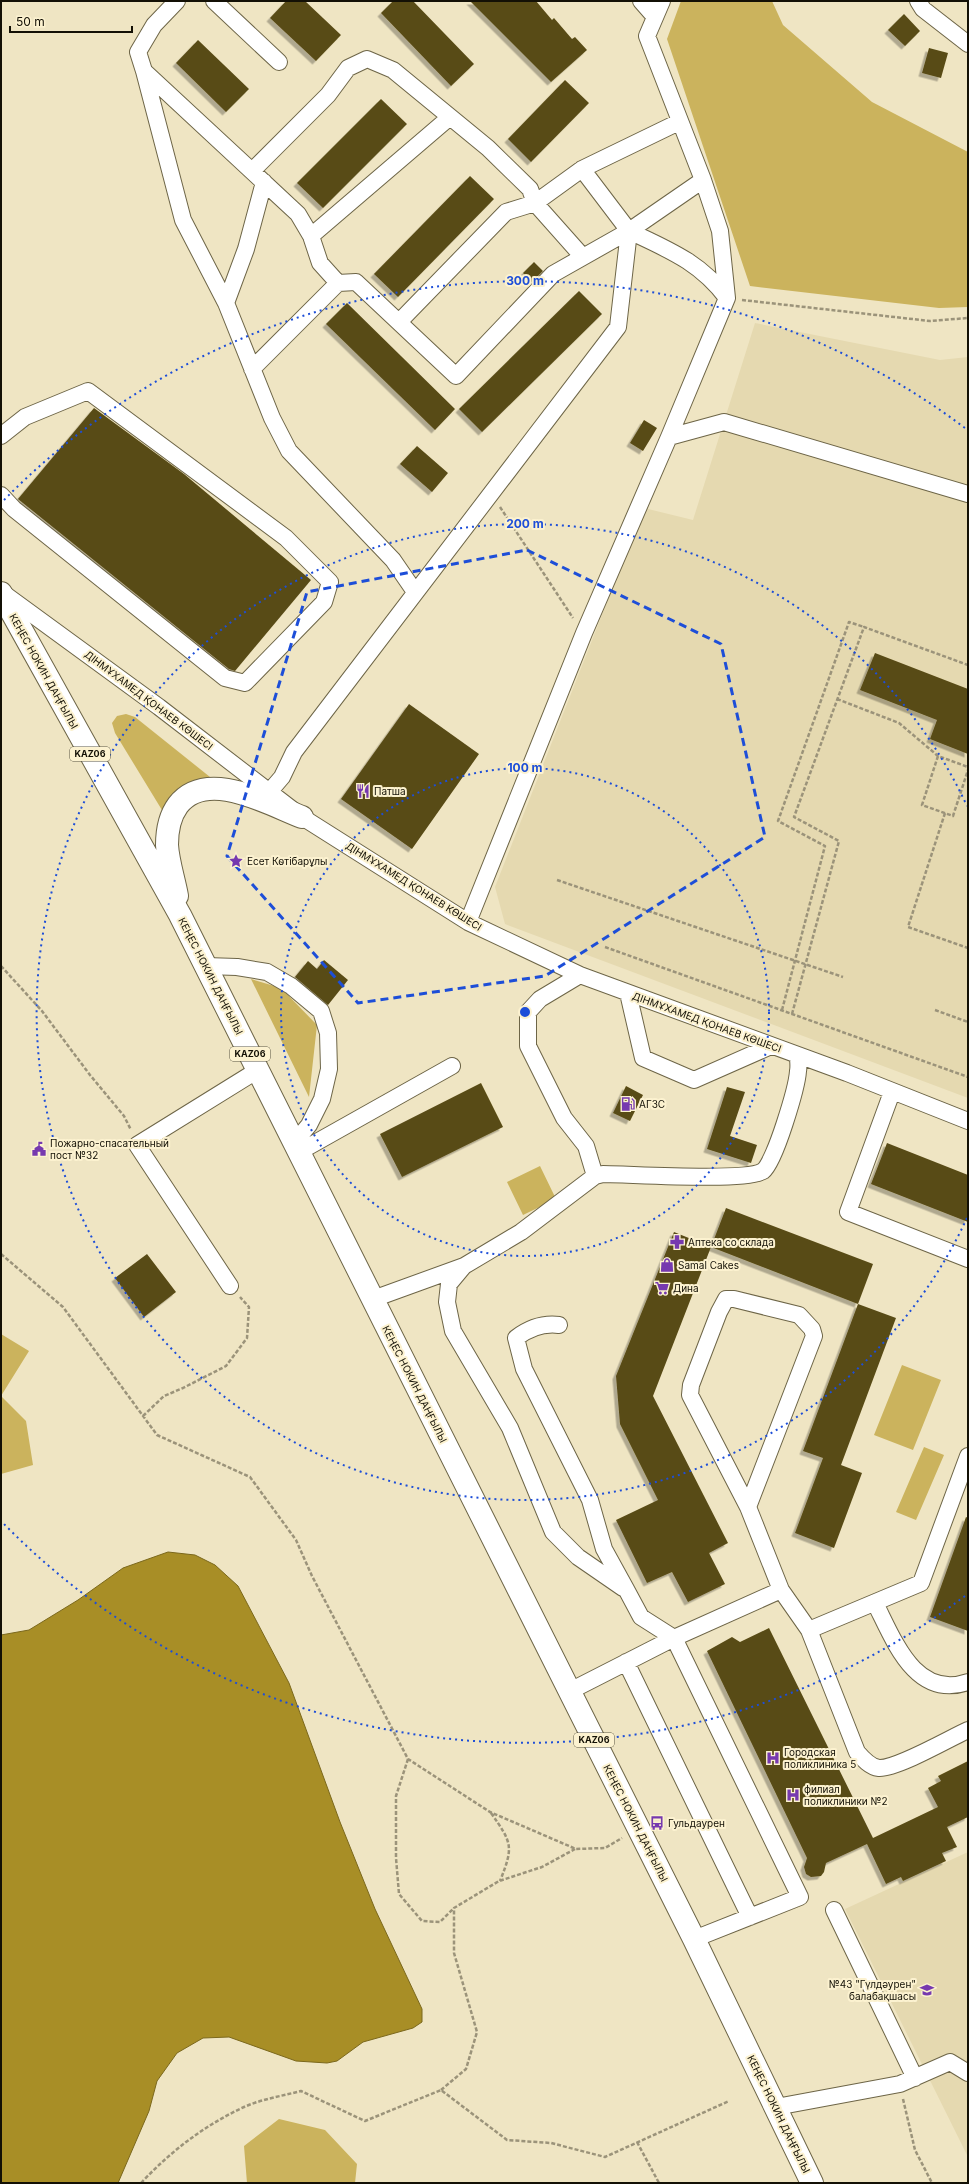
<svg xmlns="http://www.w3.org/2000/svg" width="969" height="2184" font-family="Inter,sans-serif">
	<style>
		.built { fill: #e5d9b0 }
		.green { fill: #cbb35d }
		.water { fill: #a88e26; stroke: #7b681c }
		.building { fill: #594b16; filter: url(#shadow) }
		.lines { fill: none; stroke-linecap: round; stroke-linejoin: round }
		.minor-casing { stroke: #6d6547; stroke-width: 18 }
		.highway-casing { stroke: #6d6547; stroke-width: 24 }
		.path { stroke: #9b937a; stroke-width: 2.5; stroke-dasharray: 4 2; stroke-linecap: butt }
		.minor { stroke: #fff; stroke-width: 16 }
		.highway { stroke: #fff; stroke-width: 22 }
		.marked { fill: none; stroke: #1d4ed8; stroke-width: 3; stroke-dasharray: 8 5; stroke-linejoin: round }
		.ring { fill: none; stroke: #1d4ed8; stroke-width: 2; stroke-dasharray: 2 4 }
		.labels { text-anchor: middle; stroke-width: 4; stroke-linejoin: round; paint-order: stroke }
		.shield { fill: #fcf2d0; stroke: #595442; stroke-width: 1 }
		.shield-label { font-size: 9px; font-weight: bold; fill: #131005 }
		.street-label { font-size: 10px; fill: #131005; stroke: #fcf2d0 }
		.poi-label { font-size: 10px; fill: #131005; stroke: #fcf2d0; text-anchor: start }
		.centre { fill: #1d4ed8; stroke: #fcf2d0; stroke-width: 2 }
		.ring-label { font-size: 12px; text-anchor: middle; font-weight: bold; fill: #1d4ed8; stroke: #fcf2d0; stroke-width: 4; stroke-linejoin: round; paint-order: stroke }
	</style>
	<defs>
		<filter id="shadow"><feDropShadow dx="-3.5" dy="3.5" stdDeviation="0" flood-color="#0004"/></filter>
	</defs>
	<rect width="100%" height="100%" fill="#efe5c3"/>
	<path class="built" d="M755,323L940,360L968,357V1098L505,924L495,887L644,508L693,520Z
		M968,1852V2157L845,1909Z"/>
	<path class="green" d="M681,1H772L783,25L872,102L968,152V307L939,308L750,286L667,39Z
		M126,714L135,717L215,781L165,815L115,733L112,723L117,716Z
		M251,979L281,988L317,1025L309,1097Z
		M540,1166L556,1199L523,1215L507,1182Z
		M1,1334L29,1351L1,1396Z
		M902,1365L941,1380L913,1450L874,1435Z
		M1,1396L26,1421L33,1465L1,1474Z
		M924,1447L944,1455L916,1520L896,1512Z
		M279,2119L325,2130L357,2164L355,2183H247L244,2146Z"/>
	<path class="water" d="M168,1552L195,1555L215,1565L238,1586L289,1683L340,1822L375,1909L422,2009V2022L413,2028L363,2042L337,2061L327,2063L296,2061L229,2037L203,2038L177,2053L157,2081L149,2111L118,2183H1V1635L29,1630L78,1600L123,1568Z"/>
	<path class="building" d="M286,1H305L341,35L316,61L270,18Z
		M393,1H413L474,64L451,86L381,13Z
		M470,1H536L552,20L554,18L572,39L575,37L587,50L551,82Z
		M904,14L920,31L905,46L888,30Z
		M198,40L249,89L226,112L176,63Z
		M929,48L948,53L941,78L922,73Z
		M565,80L589,103L531,162L508,139Z
		M381,99L407,124L323,208L297,183Z
		M470,176L494,199L398,297L374,274Z
		M534,262L543,271L532,282L523,273Z
		M579,291L602,314L482,432L459,409Z
		M347,303L455,409L435,430L326,324Z
		M94,408L184,474L311,580L235,671L229,669L18,499Z
		M644,420L657,428L643,451L630,443Z
		M417,446L448,473L432,492L400,464Z
		M875,653L968,689V754L930,739L937,720L860,690Z
		M409,704L479,754L412,849L341,799Z
		M324,960L348,980L328,1005L295,977L308,961L317,969Z
		M481,1083L503,1127L402,1177L380,1134Z
		M626,1086L643,1095L630,1121L613,1113Z
		M727,1087L745,1092L730,1136L757,1145L751,1163L707,1149Z
		M887,1143L968,1175V1222L871,1184Z
		M726,1208L873,1264L858,1304L711,1247Z
		M674,1232L711,1247L653,1396L728,1543L709,1553L725,1584L688,1602L672,1572L647,1583L616,1520L658,1500L620,1424L616,1376Z
		M147,1254L176,1292L144,1317L115,1278Z
		M858,1304L896,1318L841,1465L862,1473L834,1548L795,1533L823,1458L803,1451Z
		M966,1517L968,1518V1631L930,1617Z
		M769,1628L873,1838L938,1807L928,1788L941,1781L938,1776L968,1761V1817L947,1827L957,1847L942,1853L946,1861L903,1881L901,1877L886,1884L867,1844L826,1863L824,1872L821,1876L811,1877L806,1874L804,1867L807,1858L707,1651L732,1637L740,1642Z"/>
	<g class="lines">
		<defs>
			<path id="minor" d="M177,1L154,25L138,52L144,71L298,214L311,236L320,263L338,283
				M214,1L279,62
				M641,1L655,17
				M918,1L923,9L968,44
				M144,71L183,220L226,303L272,418L289,451L393,560L415,592
				M582,169L629,231
				M252,171L328,95L348,68L367,59L393,70L488,148L530,189L535,203L583,257
				M311,236L450,117
				M226,303L246,249L264,182
				M399,322L506,212L535,203L582,169L679,122
				M252,369L338,283L356,282L456,376L553,274L629,231C669,250 700,262 727,298
				M1,436L25,417L88,391L286,538L330,582L324,602L245,683L225,678L14,509L1,495
				M669,437L724,422L968,494
				M3,593L159,707L302,817L468,922L580,975L847,1073L968,1121
				M270,791L282,777L294,752L618,327L629,231L703,180
				M468,922L584,633L669,437L727,298L720,231L703,180L647,36L662,1
				M206,966L237,967L267,972L291,986L321,1011L328,1033L329,1069L322,1099L309,1125L294,1143
				M580,975L540,999L528,1012V1046L564,1118L586,1146L595,1176
				M628,993L643,1058L694,1080L771,1046
				M892,1092L848,1212L968,1259
				M299,1152L452,1066
				M464,1266L449,1284L447,1302L453,1331L510,1428L553,1532L578,1557L623,1588
				M230,1286L137,1145L258,1070
				M373,1299L464,1266L521,1232L595,1176L603,1174C630,1174 746,1182 763,1171C775,1162 797,1087 798,1071C799,1066 798,1061 798,1056
				M559,1325C543,1323 529,1328 516,1338L524,1369L590,1500L604,1549L626,1589L641,1617L674,1638L570,1691
				M748,1507L814,1336L812,1329L799,1315L734,1299H726L719,1312L691,1385L690,1395L748,1507L781,1590
				M875,1603C894,1640 915,1700 968,1682
				M809,1630L857,1752C863,1759 870,1767 879,1768C897,1769 950,1738 968,1730
				M626,1662L750,1917
				M834,1910L915,2078
				M694,1939L800,1897L674,1638L781,1590L809,1630L921,1583L968,1456
				M776,2107L900,2084L950,2062L968,2073"/>
			<path id="highway" d="M1,593L180,915L694,1939L812,2183
				M177,896C174,879 168,862 167,845C167,830 169,817 178,805C207,768 268,804 302,817"/>
		</defs>
		<use href="#minor" class="minor-casing"/>
		<use href="#highway" class="highway-casing"/>
		<path class="path" d="M742,300L930,321L968,318
			M500,507L573,618
			M837,699L899,723L938,756L968,767
			M938,756L922,805L953,816L968,770
			M945,813L908,927L968,948
			M557,880L843,977
			M605,947L968,1077
			M1,966L42,1011L90,1075L124,1116L131,1130
			M782,1010L825,846L778,821L849,622L864,627
			M935,1010L968,1022
			M792,1014L839,841L794,817L864,627L968,665
			M1,1254L63,1307L157,1435L250,1477L296,1540L312,1576L408,1759L490,1812L576,1849L605,1848L622,1838
			M143,1416L164,1396L183,1388L226,1366L247,1338L249,1307L240,1297
			M408,1759L396,1796V1858L399,1894L422,1921L440,1922L454,1908
			M491,1813C512,1843 514,1846 500,1881
			M441,2090L466,2069L477,2032L454,1953V1908L499,1881L542,1867L575,1849
			M903,2099L915,2150L932,2183
			M637,2142L659,2183
			M141,2183C171,2151 205,2125 244,2107C262,2099 282,2096 301,2091L365,2121L441,2090L507,2140L551,2143L605,2157L729,2101"/>
		<use href="#minor" class="minor"/>
		<use href="#highway" class="highway"/>
	</g>
	<path class="marked" d="M527,550L721,644L765,837L545,976L358,1003L227,856L307,592Z"/>
	<g class="ring">
		<circle cx="525" cy="1012" r="244"/>
		<path d="M967 1218A488 488 0 1 1 967 806"/>
		<path d="M965 1596A731 731 0 0 1 4 1524M4 500A731 731 0 0 1 965 428"/>
	</g>
	<defs>
		<symbol id="restaurant-bare" viewBox="-9 -9 18 18"><path d="M-5-6h1v4h1v-4h1v4h1v-4h1v5L-1.5 .5V6h-2V.5L-5-1ZM5-6V6H3V1.5H1.5Q1.5-4 5-6Z" fill="#7639af" stroke="#fcf2d0" stroke-width="2.5" paint-order="stroke"/></symbol>
		<symbol id="sight-bare" viewBox="-9 -9 18 18"><path d="M0-6L1.8-2.2L6-1.7L2.9 1.2L3.7 5.4L0 3.3L-3.7 5.4L-2.9 1.2L-6-1.7L-1.8-2.2Z" fill="#7639af" stroke="#fcf2d0" stroke-width="2.5" paint-order="stroke"/></symbol>
		<symbol id="fuel-bare" viewBox="-9 -9 18 18"><path d="M-5.5-6h7V0h2V4h1.3V-2.5L3-4.5l.8-.8L6-3V5H2.5V1h-1V6h-7ZM-4.2-4.7v3.2H.2V-4.7Z" fill="#7639af" stroke="#fcf2d0" stroke-width="2.5" paint-order="stroke"/></symbol>
		<symbol id="civic-bare" viewBox="-9 -9 18 18"><path d="M-.6-6.5H3V-4.5H.6V-3L4-1V1h2V6H-6V1h2V-1L-.6-3ZM-1.2 2.5V6h2.4V2.5Z" fill="#7639af" stroke="#fcf2d0" stroke-width="2.5" paint-order="stroke"/></symbol>
		<symbol id="pharmacy-bare" viewBox="-9 -9 18 18"><path d="M-2-6h4v4h4v4h-4v4h-4v-4h-4v-4h4Z" fill="#7639af" stroke="#fcf2d0" stroke-width="2.5" paint-order="stroke"/></symbol>
		<symbol id="shop-bare" viewBox="-9 -9 18 18"><path d="M-5-2.5h2.3a2.7 3.5 0 0 1 5.4 0H5L5.5 6h-11ZM-1.5-2.5h3a1.5 2.3 0 0 0-3 0Z" fill="#7639af" stroke="#fcf2d0" stroke-width="2.5" paint-order="stroke"/></symbol>
		<symbol id="supermarket-bare" viewBox="-9 -9 18 18"><path d="M-6-5.5h2.5l.6 2H6L4.5 2H-2.5L-4.4-4H-6ZM-1.5 3.2a1.3 1.3 0 1 0 .1 0ZM3 3.2a1.3 1.3 0 1 0 .1 0Z" fill="#7639af" stroke="#fcf2d0" stroke-width="2.5" paint-order="stroke"/></symbol>
		<symbol id="hospital-bare" viewBox="-9 -9 18 18"><path d="M-5-5h3v3.5h4V-5h3V5h-3V1.5h-4V5h-3Z" fill="#7639af" stroke="#fcf2d0" stroke-width="2.5" paint-order="stroke"/></symbol>
		<symbol id="bus-bare" viewBox="-9 -9 18 18"><path d="M-5-6H5V4H4V6H2V4H-2V6H-4V4H-5ZM-3.5-4V0h7V-4ZM-3.5 1.2v1.5H-2V1.2ZM2 1.2v1.5H3.5V1.2Z" fill="#7639af" stroke="#fcf2d0" stroke-width="2.5" paint-order="stroke"/></symbol>
		<symbol id="school-bare" viewBox="-9 -9 18 18"><path d="M0-5L7-2L0 1L-7-2ZM-4 1L0 2.5L4 1V4Q0 6-4 4Z" fill="#7639af" stroke="#fcf2d0" stroke-width="2.5" paint-order="stroke"/></symbol>
	</defs>
	<g fill-rule="evenodd">
		<use href="#restaurant-bare" x="353" y="781" width="20" height="20"/>
		<use href="#sight-bare" x="226" y="851" width="20" height="20"/>
		<use href="#fuel-bare" x="618" y="1094" width="20" height="20"/>
		<use href="#civic-bare" x="29" y="1139" width="20" height="20"/>
		<use href="#pharmacy-bare" x="667" y="1232" width="20" height="20"/>
		<use href="#shop-bare" x="657" y="1255" width="20" height="20"/>
		<use href="#supermarket-bare" x="652" y="1278" width="20" height="20"/>
		<use href="#hospital-bare" x="763" y="1748" width="20" height="20"/>
		<use href="#hospital-bare" x="783" y="1785" width="20" height="20"/>
		<use href="#bus-bare" x="647" y="1813" width="20" height="20"/>
		<use href="#school-bare" x="917" y="1980" width="20" height="20"/>
	</g>
	<g class="labels">
		<g class="shield">
			<rect x="70" y="747" width="40" height="14" rx="3"/>
			<rect x="230" y="1047" width="40" height="14" rx="3"/>
			<rect x="574" y="1733" width="40" height="14" rx="3"/>
		</g>
		<g class="shield-label">
			<text x="90" y="757">KАZ06</text>
			<text x="250" y="1057">KАZ06</text>
			<text x="594" y="1743">KАZ06</text>
		</g>
		<g class="street-label">
			<text transform="translate(44 671) rotate(61)" y="4">КЕҢЕС НОКИН ДАҢҒЫЛЫ</text>
			<text transform="translate(149 700) rotate(37)" y="4">ДІНМҰХАМЕД ҚОНАЕВ КӨШЕСІ</text>
			<text transform="translate(414 886) rotate(32)" y="4">ДІНМҰХАМЕД ҚОНАЕВ КӨШЕСІ</text>
			<text transform="translate(211 976) rotate(63)" y="4">КЕҢЕС НОКИН ДАҢҒЫЛЫ</text>
			<text transform="translate(707 1022) rotate(20)" y="4">ДІНМҰХАМЕД ҚОНАЕВ КӨШЕСІ</text>
			<text transform="translate(415 1384) rotate(63)" y="4">КЕҢЕС НОКИН ДАҢҒЫЛЫ</text>
			<text transform="translate(636 1823) rotate(63)" y="4">КЕҢЕС НОКИН ДАҢҒЫЛЫ</text>
			<text transform="translate(779 2114) rotate(64)" y="4">КЕҢЕС НОКИН ДАҢҒЫЛЫ</text>
		</g>
		<g class="poi-label">
			<text x="374" y="795">Патша</text>
			<text x="247" y="865">Есет Көтібарұлы</text>
			<text x="639" y="1108">АГЗС</text>
			<text x="50" y="1147">Пожарно-спасательный<tspan x="50" dy="12">пост №32</tspan></text>
			<text x="688" y="1246">Аптека со склада</text>
			<text x="678" y="1269">Samal Cakes</text>
			<text x="673" y="1292">Дина</text>
			<text x="784" y="1756">Городская<tspan x="784" dy="12">поликлиника 5</tspan></text>
			<text x="804" y="1793">филиал<tspan x="804" dy="12">поликлиники №2</tspan></text>
			<text x="668" y="1827">Гульдаурен</text>
			<text x="916" y="1988" text-anchor="end">№43 "Гүлдәурен"<tspan x="916" dy="12">балабақшасы</tspan></text>
		</g>
	</g>
	<circle cx="525" cy="1012" r="6" class="centre"/>
	<g class="ring-label">
		<text x="525" y="285">300 m</text>
		<text x="525" y="528">200 m</text>
		<text x="525" y="772">100 m</text>
	</g>
	<rect width="969" height="2184" fill="none" stroke="#131005" stroke-width="4"/>
	<path d="M10 26v6h122v-6" fill="none" stroke="#131005" stroke-width="2"/>
	<text x="16" y="26" font-size="12" fill="#131005" stroke="#fcf2d0" stroke-width="3" paint-order="stroke">50 m</text>
</svg>
